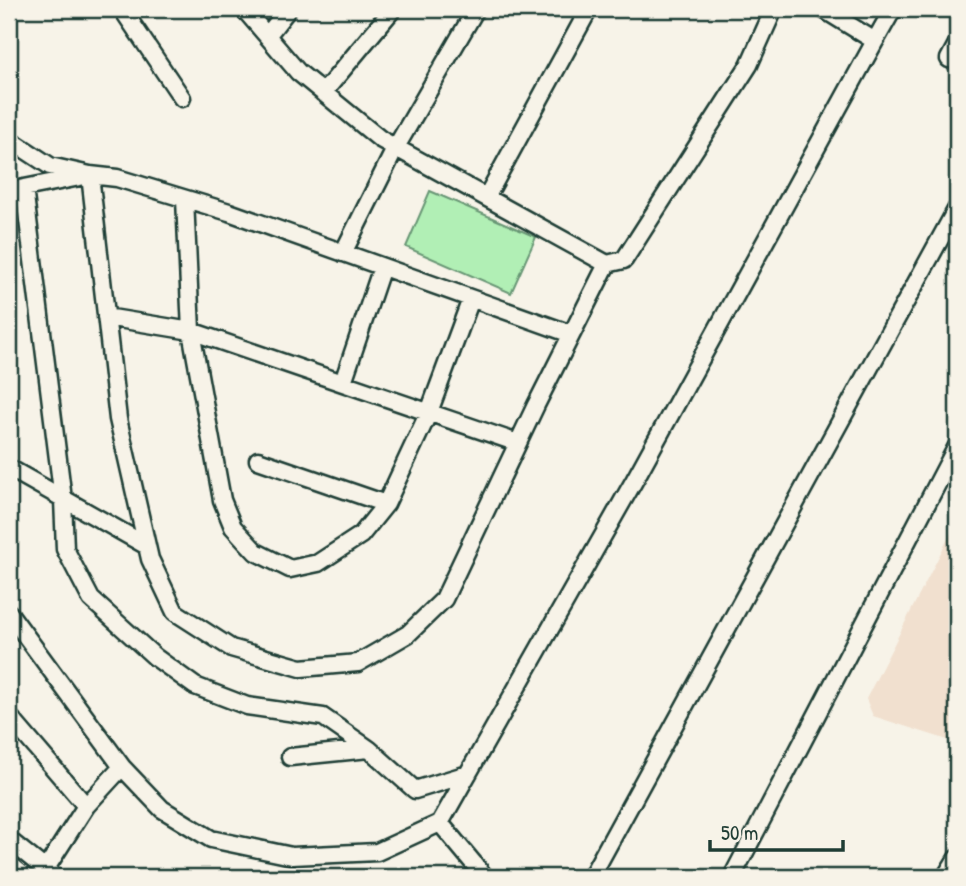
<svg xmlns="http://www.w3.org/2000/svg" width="966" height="886" font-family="'Patrick Hand',sans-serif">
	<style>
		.built { fill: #f1e0cf }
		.green { fill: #b1efb5; stroke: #689674; stroke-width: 2 }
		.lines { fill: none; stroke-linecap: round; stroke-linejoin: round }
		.minor-casing { stroke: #1f3d34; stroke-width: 21 }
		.minor { stroke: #f7f3e8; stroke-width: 16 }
	</style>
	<rect width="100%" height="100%" fill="#f7f3e8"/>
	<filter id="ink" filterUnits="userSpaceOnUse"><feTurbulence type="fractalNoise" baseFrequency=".0143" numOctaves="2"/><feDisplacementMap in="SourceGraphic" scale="14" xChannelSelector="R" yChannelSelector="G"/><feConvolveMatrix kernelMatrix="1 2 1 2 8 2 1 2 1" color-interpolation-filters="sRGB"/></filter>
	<g filter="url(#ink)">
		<path class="built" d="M957,521V743L873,716L866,699Z"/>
		<path class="green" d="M430,191L536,237L511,293L406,247Z"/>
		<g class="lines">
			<defs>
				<path id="minor" d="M122,9L182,98
					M244,9L298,72L380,139L607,264L624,260L749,65L774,9
					M267,36L288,9
					M875,41L893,9
					M949,59L957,44
					M323,93L393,9
					M9,139L50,166L90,175L117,178L229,212L571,334
					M24,188L63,499L65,549L91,599L155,657L195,686L247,706L323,717L369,749
					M9,191L90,175L118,419L150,559L175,612L231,648L301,668L358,663L408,634L444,599L536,405L607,264
					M487,196L589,9
					M185,199L191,331L222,500L233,527L256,552L290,569L318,563L361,535L386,504L429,412L471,299
					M343,253L396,147L476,9
					M106,317L191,331L518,443
					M343,382L382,267
					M258,460L386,504
					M9,468L147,546
					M9,613L122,767L86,806
					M9,716L86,806L45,870
					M290,757L369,749L415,790L468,774
					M122,767L162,809L211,839L292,856L377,852L440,823
					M9,840L55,877
					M485,877L440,823L634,481L875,41L823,9
					M591,877L957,208
					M732,877L957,446
					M945,877L957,858"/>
			</defs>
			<use href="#minor" class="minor-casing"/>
			<use href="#minor" class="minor"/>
		</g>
	</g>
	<rect width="966" height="886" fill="none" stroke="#f7f3e8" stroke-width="35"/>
	<rect x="18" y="18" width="931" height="851" fill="none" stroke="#1f3d34" stroke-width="2.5" filter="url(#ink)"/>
	<path d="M710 840v10h133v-10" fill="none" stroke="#1f3d34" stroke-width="3.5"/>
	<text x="721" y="840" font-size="21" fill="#1f3d34" stroke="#f7f3e8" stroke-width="5" paint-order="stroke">50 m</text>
</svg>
